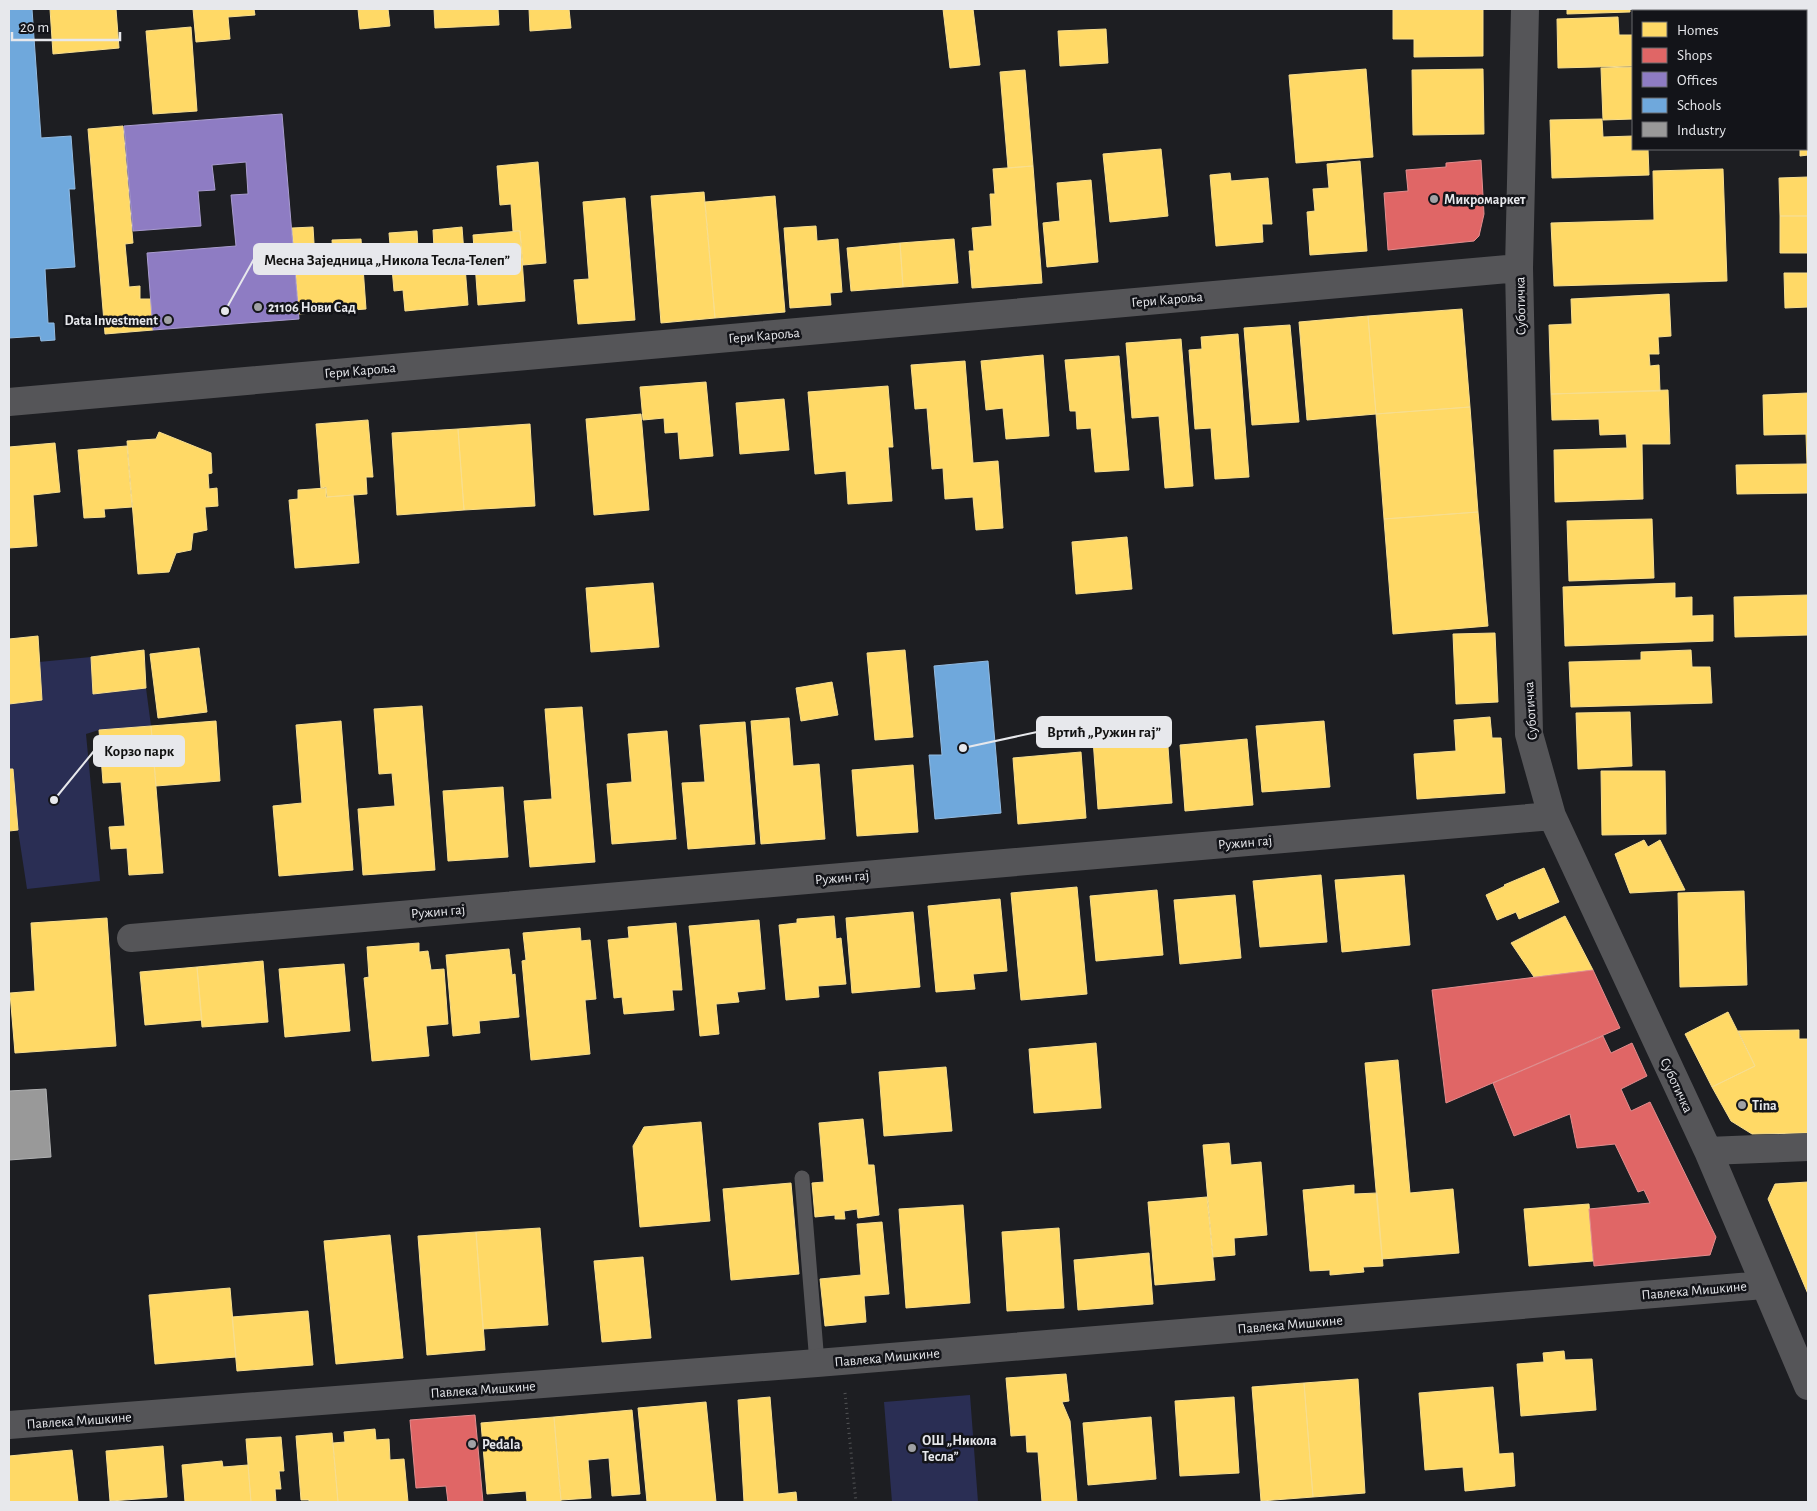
<svg xmlns="http://www.w3.org/2000/svg" width="1817" height="1511" font-family="'Alegreya Sans',sans-serif">
	<style>
		.green { fill: #2a2e54 }
		.homes { fill: #ffd966; stroke: #f8de8e }
		.shops { fill: #e06666; stroke: #e28d8e }
		.offices { fill: #8e7cc3; stroke: #a99ccf }
		.schools { fill: #6fa8dc; stroke: #93bbe1 }
		.industry { fill: #999; stroke: #b0b1b2 }
		.lines { fill: none; stroke-linecap: round; stroke-linejoin: round }
		.path { stroke: #535456; stroke-width: 3; stroke-dasharray: 1 4; stroke-linecap: butt }
		.lane { stroke: #555558; stroke-width: 15 }
		.street { stroke: #555558; stroke-width: 28 }
		.poi-dot { fill: #a0a1a5; stroke: #131419; stroke-width: 2 }
		.labels { text-anchor: middle; stroke-width: 5; stroke-linejoin: round; paint-order: stroke }
		.poi-label { font-size: 14px; font-weight: bold; fill: #e7e8ec; stroke: #131419; text-anchor: start }
		.street-label { font-size: 14px; fill: #e7e8ec; stroke: #131419 }
		.leader { fill: none; stroke: #e7e8ec; stroke-width: 2 }
		.callout-dot { fill: #e7e8ec; stroke: #131419; stroke-width: 2 }
		.callout { fill: #e7e8ec; stroke: #e7e8ec; stroke-width: 2 }
		.callout-label { font-size: 15px; text-anchor: middle; font-weight: bold; fill: #111 }
	</style>
	<rect width="100%" height="100%" fill="#1d1e22"/>
	<path class="green" d="M91,657L93,694L146,688L151,726L99,730L86,734L100,881L27,889L18,830L13,769H9V704L42,700L39,662Z
		M970,1395L978,1502H892L884,1402Z"/>
	<path class="homes" d="M50,9H116L119,48L53,54Z
		M193,9H254L255,15L228,17L230,39L196,42Z
		M358,9H388L390,26L360,29Z
		M434,9H498L499,25L435,28Z
		M529,9H569L571,28L530,31Z
		M943,9H973L980,65L950,68Z
		M1393,9H1483V56L1414,57V39H1393Z
		M1567,9H1630V12L1567,14Z
		M1772,9H1808V52H1806V11H1772Z
		M1618,17L1619,35H1633V66L1558,68L1557,19Z
		M191,27L197,111L153,114L146,31Z
		M1106,29L1108,63L1060,66L1058,31Z
		M1806,62H1808V109H1806Z
		M1633,67V119L1603,120L1601,68Z
		M1366,69L1373,157L1296,163L1289,75Z
		M1483,69L1484,134L1413,135L1412,70Z
		M1025,70L1033,166L1008,168L1000,72Z
		M1806,109H1808V155L1800,156V149H1806Z
		M1602,119L1603,137L1633,136V149H1648L1649,175L1552,178L1550,120Z
		M123,126L133,243L125,244L129,287L140,286V299H151L153,330L105,334L88,129Z
		M1161,149L1168,216L1110,222L1103,154Z
		M1360,161L1367,251L1310,255L1307,212L1315,211L1313,189L1329,188L1327,164Z
		M538,162L546,263L523,265L520,231H513L511,204L500,205L497,166Z
		M1033,166L1042,283L972,288L969,251H974L972,228L992,226L990,194H995L993,169Z
		M1723,169L1727,281L1554,286L1551,223L1654,220L1653,171Z
		M1230,173L1231,181L1268,178L1272,224H1262L1263,242L1216,246L1210,175Z
		M1808,177V216H1780L1779,178Z
		M1091,180L1098,262L1047,267L1043,223L1060,221L1057,183Z
		M704,192L715,318L661,323L651,196Z
		M775,196L785,312L715,318L705,202Z
		M625,198L635,320L578,324L574,280L589,279L583,202Z
		M1780,216H1808V253H1780Z
		M816,226L817,241L838,239L842,292L830,293L831,305L790,308L784,228Z
		M313,227L315,259L333,257L332,240L361,239L366,309L299,314L292,228Z
		M462,227L468,305L405,311L403,290L394,291L389,233L417,231L418,249L434,248L433,230Z
		M520,231L525,301L478,305L473,235Z
		M954,239L958,283L903,287L900,243Z
		M900,243L903,287L851,291L847,248Z
		M1784,273H1808V307L1785,308Z
		M1669,294L1671,336L1658,337L1659,354H1649L1650,366L1659,365L1660,391L1551,394L1549,325L1572,324L1571,299Z
		M1462,309L1470,407L1376,414L1368,316Z
		M1368,316L1376,414L1307,420L1299,322Z
		M1290,325L1299,422L1252,425L1244,328Z
		M1238,334L1249,477L1215,479L1211,428L1195,429L1189,350L1202,349L1201,337Z
		M1181,339L1193,486L1165,488L1159,416L1132,418L1126,343Z
		M1043,355L1049,436L1006,439L1003,408L986,410L981,361Z
		M1119,356L1129,470L1095,472L1091,428L1077,429L1076,411H1070L1065,360Z
		M965,361L973,463L998,461L1003,528L976,530L973,497L945,499L943,468L932,469L927,408L915,409L911,365Z
		M706,382L713,456L680,459L678,432L665,433L664,418L643,420L640,387Z
		M888,386L893,447H888L892,501L848,504L846,471L815,474L808,392Z
		M1668,390L1670,444H1642L1643,499L1555,502L1554,450L1627,448L1626,434L1600,435L1599,419L1552,420L1551,394Z
		M1808,393V434L1764,435L1763,395Z
		M784,399L789,450L740,454L736,403Z
		M1470,407L1478,512L1384,519L1376,414Z
		M641,414L649,510L594,515L586,419Z
		M368,420L373,477H366L367,494L327,497L326,487L321,488L316,424Z
		M530,424L535,506L464,510L458,429Z
		M458,429L464,510L397,515L392,433Z
		M159,432L211,453L212,473L208,474L209,489L217,488L218,506L205,507L207,530L193,533L191,550L176,553L169,572L138,574L127,441L156,439Z
		M1806,434H1808V493L1737,494L1736,465L1807,464Z
		M55,443L60,492L33,495L37,546L9,548V447Z
		M127,446L132,507L104,509L105,517L84,518L78,450Z
		M326,488V497L353,495L359,563L295,568L289,500L298,499V490Z
		M1478,512L1488,626L1393,634L1384,519Z
		M1652,519L1654,578L1569,581L1567,521Z
		M1127,537L1132,589L1076,594L1072,542Z
		M653,583L659,647L591,652L586,588Z
		M1675,583V598L1692,597V616L1713,615V641L1565,646L1563,587Z
		M1808,595V635L1735,637L1734,597Z
		M1495,633L1498,702L1456,704L1453,634Z
		M38,636L42,700L9,704V639Z
		M199,648L207,712L158,718L150,654Z
		M144,650L146,688L93,694L91,657Z
		M905,650L913,737L875,740L867,653Z
		M1691,650L1692,667H1710L1712,703L1571,707L1569,662L1641,660V652Z
		M832,682L838,715L801,721L796,688Z
		M422,706L435,870L363,875L358,809L395,806L392,773L379,774L374,709Z
		M582,707L595,862L530,867L524,801L552,799L545,709Z
		M1630,712L1632,766L1578,769L1576,713Z
		M1490,717L1492,738H1501L1505,793L1417,799L1414,754L1456,751L1454,720Z
		M789,718L793,766L819,764L825,839L761,844L751,721Z
		M216,721L220,781L156,786L151,726Z
		M341,721L353,870L279,876L273,806L302,803L296,725Z
		M1324,721L1330,787L1262,792L1256,726Z
		M745,722L755,844L688,849L682,783L705,782L700,725Z
		M151,726L163,873L129,875L127,848L111,849L109,827L125,826L121,782L103,783L99,730Z
		M667,731L676,839L612,844L607,784L632,782L628,734Z
		M1167,733L1172,803L1098,809L1093,739Z
		M1247,739L1253,805L1185,811L1180,745Z
		M1081,752L1086,818L1018,824L1013,758Z
		M913,765L918,832L857,836L852,770Z
		M9,769H13L18,830L9,831Z
		M1601,771H1665L1666,834L1602,835Z
		M503,787L508,857L448,861L443,791Z
		M1644,840L1648,847L1660,840L1685,890L1630,893L1615,854Z
		M1544,868L1559,902L1519,919L1516,912L1497,920L1486,895L1505,886L1504,885Z
		M1321,875L1327,942L1260,947L1253,881Z
		M1404,875L1410,945L1342,952L1335,880Z
		M1077,887L1087,994L1021,1000L1011,893Z
		M1157,890L1163,955L1096,961L1090,896Z
		M1744,891L1747,985L1680,987L1678,893Z
		M1235,895L1241,958L1180,964L1174,900Z
		M1000,899L1007,971L973,974L975,989L936,992L928,906Z
		M913,912L920,987L852,993L846,918Z
		M834,916L836,939L841,938L846,984L818,986L819,997L786,1000L779,925L797,923V919Z
		M1565,916L1593,970L1534,977L1511,943Z
		M107,918L116,1046L15,1053L10,993L35,991L31,923Z
		M759,920L765,989L737,992L739,1002L716,1004L719,1034L700,1036L689,926Z
		M676,923L682,990H672L674,1010L624,1014L622,997L614,998L608,940L629,938L628,927Z
		M580,928L581,941L590,940L596,999L585,1000L590,1054L531,1060L522,961L526,960L523,933Z
		M419,943V952L428,951L431,970L444,969L448,1024L426,1026L429,1056L372,1061L364,978L369,977L367,947Z
		M509,949L512,975L515,974L519,1017L479,1021L480,1033L453,1036L446,955Z
		M263,961L268,1022L202,1027L197,967Z
		M344,964L350,1031L285,1037L279,969Z
		M197,967L202,1020L145,1025L140,972Z
		M1728,1012L1755,1066L1712,1087L1685,1034Z
		M1799,1030V1039H1808V1133L1752,1134L1731,1121L1712,1087L1755,1066L1738,1031Z
		M1096,1043L1101,1108L1034,1113L1029,1049Z
		M1398,1060L1410,1193L1453,1189L1459,1253L1382,1259L1365,1063Z
		M946,1067L952,1131L884,1136L879,1072Z
		M863,1119L868,1165H874L879,1215L858,1218L857,1209L844,1211L845,1219H835V1215L815,1217L812,1183L824,1182L819,1123Z
		M701,1122L710,1221L640,1227L633,1146L644,1127Z
		M1229,1143L1231,1165L1261,1162L1267,1235L1234,1238L1235,1255L1213,1257L1203,1145Z
		M1808,1182V1294L1768,1199L1775,1184Z
		M791,1183L799,1274L731,1280L723,1189Z
		M1354,1185V1194L1377,1193L1383,1266L1363,1267L1364,1272L1330,1275V1270L1310,1271L1303,1190Z
		M1207,1197L1215,1280L1155,1285L1148,1202Z
		M1589,1204L1593,1261L1529,1266L1524,1209Z
		M963,1205L970,1303L906,1308L899,1209Z
		M882,1222L889,1294L864,1296L866,1322L825,1326L820,1279L861,1275L857,1224Z
		M540,1228L548,1325L483,1329L476,1232Z
		M1059,1228L1064,1308L1007,1311L1002,1232Z
		M476,1232L485,1350L427,1355L418,1236Z
		M390,1235L403,1358L336,1364L324,1241Z
		M1149,1253L1153,1304L1078,1310L1074,1260Z
		M643,1257L651,1338L602,1342L594,1261Z
		M230,1288L236,1357L155,1364L149,1295Z
		M308,1311L313,1365L237,1371L232,1317Z
		M1564,1351L1565,1360L1592,1359L1596,1410L1521,1416L1517,1364L1544,1362L1543,1353Z
		M1066,1374L1069,1401L1062,1402L1070,1421L1077,1502H1042L1038,1452H1027L1026,1435L1011,1436L1006,1378Z
		M1358,1379L1365,1493L1313,1497L1304,1383Z
		M1304,1383L1313,1497L1261,1501L1252,1387Z
		M1493,1387L1499,1454L1513,1453L1515,1486L1465,1491L1463,1467L1425,1470L1419,1393Z
		M770,1397L778,1494L796,1492L797,1502H744L738,1400Z
		M1234,1397L1239,1473L1180,1476L1175,1401Z
		M706,1402L716,1502H647L638,1408Z
		M632,1410L640,1494L612,1496L609,1458L588,1460L591,1498L561,1500L554,1417Z
		M554,1417L561,1502H527L526,1491L487,1494L481,1423Z
		M1151,1417L1156,1479L1088,1485L1083,1423Z
		M375,1429L376,1440L389,1439L390,1460L404,1459L408,1502H338L333,1443L345,1442L344,1432Z
		M332,1433L338,1502H309V1500H301L296,1436Z
		M281,1437L284,1471H279L281,1489H275L276,1502H251L246,1439Z
		M163,1446L167,1497L110,1501L106,1451Z
		M72,1450L78,1502H9V1456Z
		M222,1461L223,1467L248,1465L251,1502H185L182,1465Z"/>
	<path class="shops" d="M1481,160L1484,214L1479,236L1474,241L1388,250L1384,193L1408,191L1406,170L1446,167V163Z
		M1593,970L1620,1028L1446,1103L1432,990Z
		M1603,1036L1611,1053L1632,1043L1647,1076L1621,1089L1631,1111L1650,1102L1716,1237L1710,1255L1594,1266L1589,1209L1650,1203L1644,1190L1638,1192L1615,1144L1577,1148L1570,1114L1514,1136L1493,1083Z
		M475,1415L483,1502H448L446,1486L416,1488L410,1420Z"/>
	<path class="offices" d="M282,114L299,319L153,330L147,253L236,246L231,195L248,194L246,162L212,165L215,190L198,191L201,226L133,231L124,126Z"/>
	<path class="schools" d="M9,9H32L41,138L71,136L75,189H69L75,267L45,269L48,323H54L55,340L41,341L40,336L9,338Z
		M988,661L1001,813L935,819L929,755H942L934,666Z"/>
	<path class="industry" d="M46,1089L51,1157L9,1160V1091Z"/>
	<g class="lines">
		<path class="path" d="M845,1393L856,1502"/>
		<path class="lane" d="M802,1178L817,1363"/>
		<path class="street" d="M1525,9L1519,268L1529,734L1552,816L1708,1151L1808,1386
			M9,402L1519,268
			M131,938L1552,816
			M1708,1151L1808,1147
			M9,1425L817,1363L1764,1285"/>
	</g>
	<g class="poi-dot">
		<circle cx="1434" cy="199" r="5"/>
		<circle cx="258" cy="307" r="5"/>
		<circle cx="168" cy="320" r="5"/>
		<circle cx="1742" cy="1105" r="5"/>
		<circle cx="472" cy="1444" r="5"/>
		<circle cx="912" cy="1448" r="5"/>
	</g>
	<g class="labels">
		<g class="poi-label">
			<text x="1444" y="204">Микромаркет</text>
			<text x="268" y="312">21106 Нови Сад</text>
			<text x="158" y="325" text-anchor="end">Data Investment</text>
			<text x="1752" y="1110">Tina</text>
			<text x="922" y="1445">ОШ „Никола<tspan x="922" dy="16">Тесла”</tspan></text>
			<text x="482" y="1449">Pedala</text>
		</g>
		<g class="street-label">
			<text transform="translate(1167 299) rotate(-5)" y="5">Гери Кароља</text>
			<text transform="translate(1520 306) rotate(-91)" y="5">Суботичка</text>
			<text transform="translate(764 335) rotate(-5)" y="5">Гери Кароља</text>
			<text transform="translate(360 370) rotate(-5)" y="5">Гери Кароља</text>
			<text transform="translate(1530 711) rotate(-94)" y="5">Суботичка</text>
			<text transform="translate(1245 842) rotate(-5)" y="5">Ружин гај</text>
			<text transform="translate(842 877) rotate(-5)" y="5">Ружин гај</text>
			<text transform="translate(438 911) rotate(-5)" y="5">Ружин гај</text>
			<text transform="translate(1677 1085) rotate(65)" y="5">Суботичка</text>
			<text transform="translate(1694 1290) rotate(-5)" y="5">Павлека Мишкине</text>
			<text transform="translate(1290 1324) rotate(-5)" y="5">Павлека Мишкине</text>
			<text transform="translate(887 1357) rotate(-5)" y="5">Павлека Мишкине</text>
			<text transform="translate(483 1389) rotate(-4)" y="5">Павлека Мишкине</text>
			<text transform="translate(79 1420) rotate(-4)" y="5">Павлека Мишкине</text>
		</g>
	</g>
	<path class="leader" d="M225 311L254 259M963 748L1037 732M54 800L94 751"/>
	<g class="callout-dot">
		<circle cx="225" cy="311" r="5"/>
		<circle cx="963" cy="748" r="5"/>
		<circle cx="54" cy="800" r="5"/>
	</g>
	<g class="callout">
		<rect x="254" y="244" width="266" height="30" rx="5"/>
		<rect x="1037" y="717" width="134" height="30" rx="5"/>
		<rect x="94" y="736" width="90" height="30" rx="5"/>
	</g>
	<g class="callout-label">
		<text x="387" y="265">Месна Заједница „Никола Тесла-Телеп”</text>
		<text x="1104" y="737">Вртић „Ружин гај”</text>
		<text x="139" y="756">Корзо парк</text>
	</g>
	<rect width="1817" height="1511" fill="none" stroke="#e7e8ec" stroke-width="20"/>
	<rect x="1632" y="10" width="175" height="140" fill="#131419" stroke="#68696d"/>
	<rect x="1642" y="22" width="25" height="15" fill="#ffd966" stroke="#68696d"/>
	<text x="1677" y="35" font-size="15" fill="#e7e8ec">Homes</text>
	<rect x="1642" y="48" width="25" height="15" fill="#e06666" stroke="#68696d"/>
	<text x="1677" y="60" font-size="15" fill="#e7e8ec">Shops</text>
	<rect x="1642" y="72" width="25" height="15" fill="#8e7cc3" stroke="#68696d"/>
	<text x="1677" y="85" font-size="15" fill="#e7e8ec">Offices</text>
	<rect x="1642" y="98" width="25" height="15" fill="#6fa8dc" stroke="#68696d"/>
	<text x="1677" y="110" font-size="15" fill="#e7e8ec">Schools</text>
	<rect x="1642" y="122" width="25" height="15" fill="#999999" stroke="#68696d"/>
	<text x="1677" y="135" font-size="15" fill="#e7e8ec">Industry</text>
	<path d="M12 32v8h108v-8" fill="none" stroke="#e7e8ec" stroke-width="2.5"/>
	<text x="20" y="32" font-size="15" fill="#e7e8ec" stroke="#131419" stroke-width="4" paint-order="stroke">20 m</text>
</svg>
